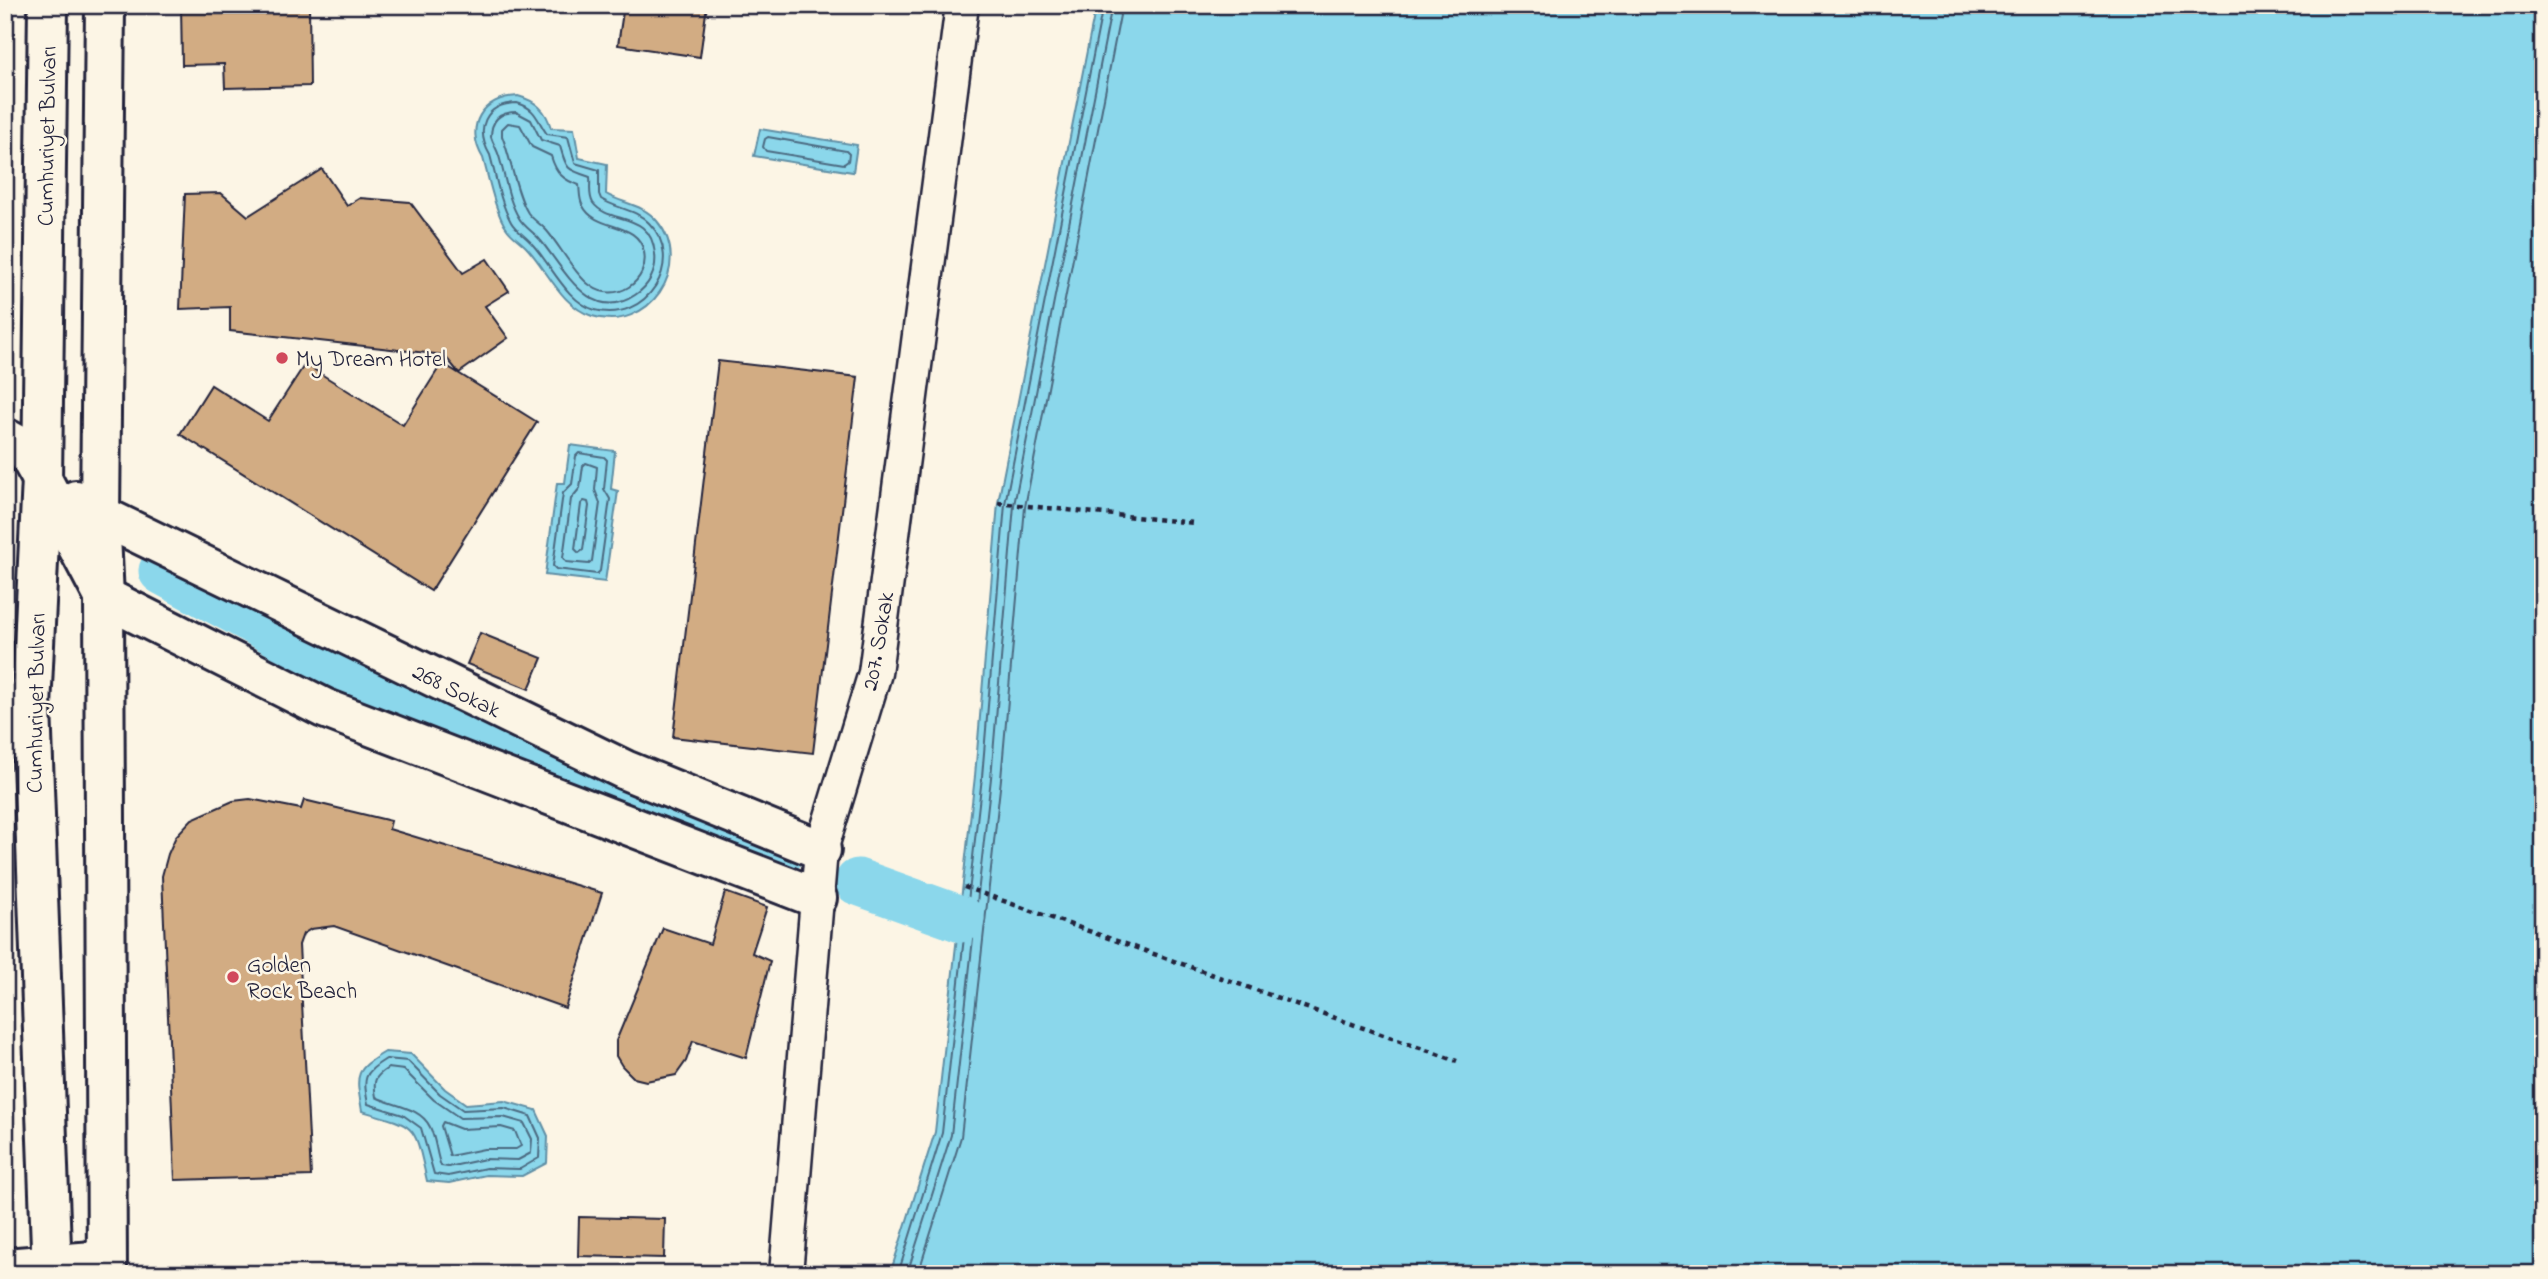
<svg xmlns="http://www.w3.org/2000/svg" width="2548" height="1279" font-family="'Indie Flower',sans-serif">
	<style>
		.water { fill: #8bd7eb; stroke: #618fa5; stroke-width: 2 }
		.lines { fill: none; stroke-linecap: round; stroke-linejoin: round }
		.shore { stroke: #4c6a81; stroke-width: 2 }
		.canal { stroke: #8bd7eb; stroke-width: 47 }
		.building { fill: #d2ac83; stroke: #22223b; stroke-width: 2 }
		.pedestrian-casing { stroke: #22223b; stroke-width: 37 }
		.minor-casing { stroke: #22223b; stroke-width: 44 }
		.tertiary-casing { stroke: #22223b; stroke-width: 44 }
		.secondary-casing { stroke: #22223b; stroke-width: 44 }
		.path { stroke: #22223b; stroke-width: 4.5; stroke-dasharray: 5 5; stroke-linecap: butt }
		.pedestrian { stroke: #fcf5e5; stroke-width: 32 }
		.minor { stroke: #fcf5e5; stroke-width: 38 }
		.tertiary { stroke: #fcf5e5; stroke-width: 38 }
		.secondary { stroke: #fcf5e5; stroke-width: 38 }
		.poi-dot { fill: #d1495b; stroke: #fcf5e5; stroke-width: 2.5 }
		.labels { text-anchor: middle; stroke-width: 5; stroke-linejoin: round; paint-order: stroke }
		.street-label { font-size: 23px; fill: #22223b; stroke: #fcf5e5 }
		.poi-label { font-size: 23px; fill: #22223b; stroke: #fcf5e5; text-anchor: start }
	</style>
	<rect width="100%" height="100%" fill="#fcf5e5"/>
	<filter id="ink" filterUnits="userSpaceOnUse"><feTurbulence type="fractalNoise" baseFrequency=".0143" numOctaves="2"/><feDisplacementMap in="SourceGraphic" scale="14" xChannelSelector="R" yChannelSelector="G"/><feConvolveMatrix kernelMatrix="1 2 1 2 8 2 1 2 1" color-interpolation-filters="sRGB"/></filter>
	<g filter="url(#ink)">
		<path class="water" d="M1096,5H2543V1274H890L935,1132L975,776L998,503Z
			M518,96C536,101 546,110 551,128L574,129L579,158L607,164L606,194C623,204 643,204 657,221C695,266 648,334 592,316C561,306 547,269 526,247C520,241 512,236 507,229C496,215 488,176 483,158C464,126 482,97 518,96Z
			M760,129L857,145L853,172L754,156Z
			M570,445L615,451L611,489L618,491L605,582L545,575L557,483H565Z
			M385,1052L411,1054L445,1089L466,1104L504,1101L536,1110L548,1136L547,1163L522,1176L486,1175L449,1183L427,1181C414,1124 419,1127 362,1111C356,1075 353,1071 385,1052Z"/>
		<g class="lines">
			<path class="shore" d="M517,103C536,108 537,120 547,134L568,137L575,163L599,170V194L601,199C617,209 636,209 649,223C687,261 646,324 595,310C567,302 552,266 533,245C527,237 516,231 511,222C500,202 496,177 490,155C475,129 484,104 517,103Z
				M516,112L531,120L541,140L560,146C567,170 566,169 590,177C591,185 588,195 593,203C609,225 651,210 655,254C657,271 649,286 635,295C591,325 564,269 541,241C535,233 524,227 519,218C508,200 505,176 499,156C497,149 493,144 491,137C491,120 500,112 516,112Z
				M508,123L520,125L532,147L551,156C556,173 563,180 579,185C580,192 579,200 583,206C596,232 638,220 644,252C650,282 615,304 591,286C576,276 560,246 547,231C542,225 533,220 528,213C516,194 511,158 502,136V129Z
				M768,137L846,151L849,154L848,161L844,164L766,151L763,147L765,139Z
				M579,453L604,457L607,460L604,489L610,499L600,571L597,574L556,569L553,566L563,493L572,484L576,456Z
				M586,463L597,467L595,490L600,503L592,561L589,564L566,562L563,558L571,499L580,488L583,466Z
				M584,501L588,502L589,506L583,550L579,553L575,549L581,504Z
				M386,1059L408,1061L440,1094L463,1110L504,1108L530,1116L540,1138L539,1158L520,1169L486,1168L448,1176L434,1174L421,1128L403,1115L368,1104C363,1078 363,1073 386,1059Z
				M388,1068L404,1070L434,1100L460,1118L503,1117L524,1123L532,1139L531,1153L518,1160L485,1159L448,1167L441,1166C436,1154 436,1139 430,1127C421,1107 393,1106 376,1097C373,1081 374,1077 388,1068Z
				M443,1122L461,1129L501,1127L515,1131L521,1146L516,1149H484L450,1156L441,1126Z
				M898,1274L942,1133L982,777L1005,504L1103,5
				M907,1274L951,1135L991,778L1014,505L1112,5
				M918,1274L961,1137L1001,779L1025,507L1122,5"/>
			<path class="canal" d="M162,571L476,741L780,854
				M858,882L961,919"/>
		</g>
		<path class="building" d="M181,5H309L310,86L225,88L224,64L182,65Z
			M624,5H707L700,57L618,45Z
			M322,169L347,206L360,198L410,202L463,273L487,259L509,291L485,306L508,338L459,373L444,355L230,331V307L180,309L185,194L221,193L248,216Z
			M718,361L858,377L813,753L673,737Z
			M442,363L537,422L431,591L180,434L211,385L268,421L305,364L403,425Z
			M480,633L542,658L529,689L467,664Z
			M250,799L301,809L304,800L391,821L389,829L602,893L565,1008L334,926L311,929L303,934L299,945L311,1176L175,1180L162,876L168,854L176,836L192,819L233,801Z
			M725,892L767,907L752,953L770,961L746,1058L693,1041L686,1061L676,1075L646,1081L634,1078L622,1066L616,1056V1041L663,928L710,944Z
			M579,1217L665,1219L664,1258L578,1256Z"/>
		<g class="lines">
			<defs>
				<path id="pedestrian" d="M786,1274L821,850L875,673L962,5"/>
				<path id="minor" d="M42,479L104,597L324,708L817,898
					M76,500L100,515L625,770L821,850
					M5,1268L106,1260"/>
				<path id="tertiary" d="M5,438L25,449L42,479"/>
				<path id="secondary" d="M48,5L42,479L31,707L52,1274
					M105,5L100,515L104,597L107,1274"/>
			</defs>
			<use href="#pedestrian" class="pedestrian-casing"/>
			<use href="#minor" class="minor-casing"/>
			<use href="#tertiary" class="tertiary-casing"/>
			<use href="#secondary" class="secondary-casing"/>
			<path class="path" d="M998,503L1194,523
				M964,887L1457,1061"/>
			<use href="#pedestrian" class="pedestrian"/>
			<use href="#minor" class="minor"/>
			<use href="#tertiary" class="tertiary"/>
			<use href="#secondary" class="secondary"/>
		</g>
	</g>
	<g class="poi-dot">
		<circle cx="282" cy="358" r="7"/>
		<circle cx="233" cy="977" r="7"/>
	</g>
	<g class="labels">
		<g class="street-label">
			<text transform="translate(46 136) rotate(-89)" y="8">Cumhuriyet Bulvarı</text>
			<text transform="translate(877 641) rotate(-80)" y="8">207. Sokak</text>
			<text transform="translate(457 690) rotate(26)" y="8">268 Sokak</text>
			<text transform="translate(35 703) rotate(-89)" y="8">Cumhuriyet Bulvarı</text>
		</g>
		<g class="poi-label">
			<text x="296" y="366">My Dream Hotel</text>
			<text x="247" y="972">Golden<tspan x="247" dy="26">Rock Beach</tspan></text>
		</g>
	</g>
	<rect width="2548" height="1279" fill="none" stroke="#fcf5e5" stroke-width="28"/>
	<rect x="14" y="14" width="2520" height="1251" fill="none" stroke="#22223b" stroke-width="2.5" filter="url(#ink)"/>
</svg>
